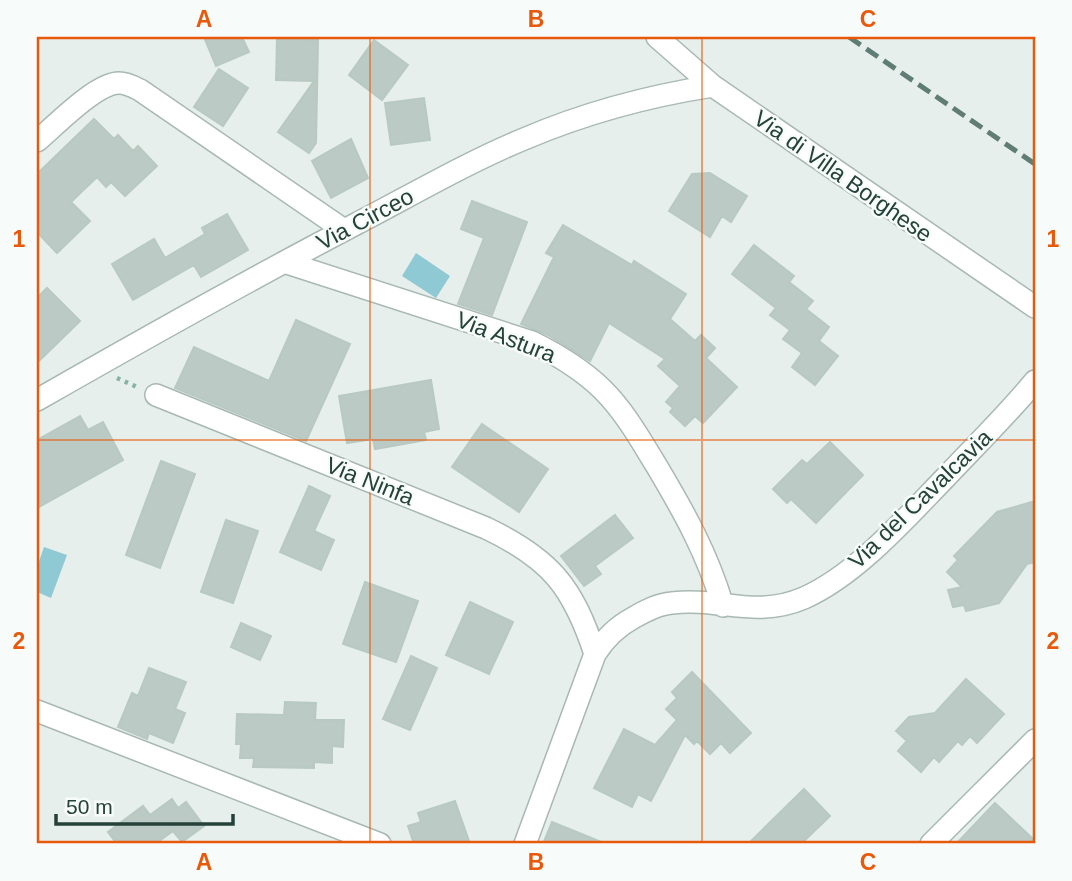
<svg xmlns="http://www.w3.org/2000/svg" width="1072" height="881" font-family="Arial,sans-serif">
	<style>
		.water { fill: #8ec9d4 }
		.building { fill: #bbcac4; stroke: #b8c9c2; stroke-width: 2 }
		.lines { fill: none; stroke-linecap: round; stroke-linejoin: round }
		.minor-casing { stroke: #a8b8b2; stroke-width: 24 }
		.path { stroke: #86b3a5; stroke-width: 4.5; stroke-dasharray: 3.5 5; stroke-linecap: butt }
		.minor { stroke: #fff; stroke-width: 21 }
		.rail { stroke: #5f7d75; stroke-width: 5; stroke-dasharray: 14 7; stroke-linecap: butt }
		.grid { fill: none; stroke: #e8590c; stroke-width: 2; stroke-opacity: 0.55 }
		.labels { text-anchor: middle; stroke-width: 5; stroke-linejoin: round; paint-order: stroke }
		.street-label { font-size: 23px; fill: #24423a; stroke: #f7fbf9 }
		.neatline { fill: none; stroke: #e8590c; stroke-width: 2.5 }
		.grid-label { font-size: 23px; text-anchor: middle; font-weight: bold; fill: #e8590c }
	</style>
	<rect width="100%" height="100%" fill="#e6efeb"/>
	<path class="water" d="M416,253L450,276L436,298L402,276Z
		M44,547L67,555L51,598L37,592V567Z"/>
	<path class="building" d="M204,37H242L249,52L216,66Z
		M277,39L318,40L316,143L309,153L278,132L314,81L276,80Z
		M374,40L408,65L382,100L349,75Z
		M219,69L248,88L223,126L194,107Z
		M424,98L430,140L391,145L385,103Z
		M94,119L114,139L118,135L133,151L138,146L157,166L125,196L111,182L106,187L97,177L71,202L90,221L57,253L37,232V174Z
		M351,139L368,178L331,198L312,161Z
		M710,173L747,196L731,222L722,216L710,237L669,211L692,174Z
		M472,201L527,222L492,315L458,304L484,238L461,229Z
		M227,214L248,250L201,277L194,265L133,300L112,264L154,239L165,258L205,234L202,228Z
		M563,225L632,265L634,261L686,294L670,319L695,341L701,335L715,348L706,358L737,387L703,423L695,416L685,426L670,412L673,408L666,402L680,386L658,366L665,359L609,323L590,361L548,335L521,324L554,257L546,253Z
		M754,245L794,276L789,282L813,301L806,309L829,327L819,341L838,356L815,385L792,367L802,353L783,339L790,330L770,315L776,308L732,274Z
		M47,288L80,321L37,363V298Z
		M296,320L350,344L306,441L175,388L194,347L269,381Z
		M431,380L439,429L424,432L426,440L375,449L373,439L347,443L339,396Z
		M80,416L88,430L103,422L123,460L37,508V440Z
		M482,424L548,469L519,512L452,467Z
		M830,442L863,475L816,523L791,499L787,503L773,489L802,460L807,464Z
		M161,461L195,474L160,568L126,555Z
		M309,486L330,496L314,531L334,540L321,570L280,552Z
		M1035,501V562L1027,564L999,603L966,611L964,605L953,607L948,590L962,587L947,572L958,560L954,556L997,512Z
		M615,515L633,538L595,566L601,574L584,586L561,556Z
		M226,520L258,531L233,603L201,592Z
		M365,582L418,601L396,662L343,644Z
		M470,602L513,622L489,674L446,655Z
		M241,623L271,636L260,660L231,647Z
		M411,656L437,668L410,730L383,719Z
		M149,668L186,682L175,709L185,713L173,743L149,733L147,739L118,727L132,693L138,696Z
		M692,672L751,733L730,753L721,743L710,754L697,741L694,744L685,735L651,801L638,794L632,807L594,788L624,729L655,745L677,720L666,709L677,698L672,692Z
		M966,679L1004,714L977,743L970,736L962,745L958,741L939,762L934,757L921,772L898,751L907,741L896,731L909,717L935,713Z
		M285,702L316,703L315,720H344L343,747L332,746V763L314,762V768L253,767L254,758H240L241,744H236L237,714L284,715Z
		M804,789L830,816L801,844H748Z
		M172,799L178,808L186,802L204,826L182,842L173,831L155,844H117L108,832L143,806L150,815Z
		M455,801L470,844H414L408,826L421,822L418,813Z
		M995,803L1035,841V844H956Z
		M552,822L606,844H543Z"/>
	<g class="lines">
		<defs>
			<path id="minor" d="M657,37L713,86L1035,307
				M37,141C55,126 96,83 119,83C127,83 134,87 140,90L344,230
				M284,262L532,342C558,355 583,370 603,390C625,412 640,439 656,465C684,512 707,553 723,606
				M156,395L486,528C551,559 573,587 595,654
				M37,400C142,340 247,281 354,225C410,196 466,163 524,139C585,113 648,96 713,86
				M37,711L380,844
				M525,844L595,654C604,640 618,626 633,618C645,611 658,604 672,603C719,597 755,619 804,598C856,575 905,519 945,478C975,446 1007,415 1035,381
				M931,844L1035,740"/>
		</defs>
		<use href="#minor" class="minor-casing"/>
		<path class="path" d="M117,378L137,387"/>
		<use href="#minor" class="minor"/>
		<path class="rail" d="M849,37L1035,164"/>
	</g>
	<path class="grid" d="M370,37V844M702,37V844M37,440H1035"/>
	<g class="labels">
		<g class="street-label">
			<text transform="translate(843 176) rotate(35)" y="8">Via di Villa Borghese</text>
			<text transform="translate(365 219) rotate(-28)" y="8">Via Circeo</text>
			<text transform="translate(506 337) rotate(21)" y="8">Via Astura</text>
			<text transform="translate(370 481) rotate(22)" y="8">Via Ninfa</text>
			<text transform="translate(920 499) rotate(-44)" y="8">Via del Cavalcavia</text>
		</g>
	</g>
	<rect width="1072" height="881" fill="none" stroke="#f7fbf9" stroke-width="77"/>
	<path d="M56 814v10h177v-10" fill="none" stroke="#24423a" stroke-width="3.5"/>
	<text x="66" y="814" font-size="21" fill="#24423a" stroke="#f7fbf9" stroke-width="5" paint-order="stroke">50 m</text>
	<rect x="38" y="38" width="996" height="804" class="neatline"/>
	<g class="grid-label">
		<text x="204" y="27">A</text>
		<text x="536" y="27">B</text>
		<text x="868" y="27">C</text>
		<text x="19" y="247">1</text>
		<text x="1053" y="247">1</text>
		<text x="19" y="649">2</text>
		<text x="1053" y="649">2</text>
		<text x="204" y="870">A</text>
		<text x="536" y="870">B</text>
		<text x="868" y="870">C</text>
	</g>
</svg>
